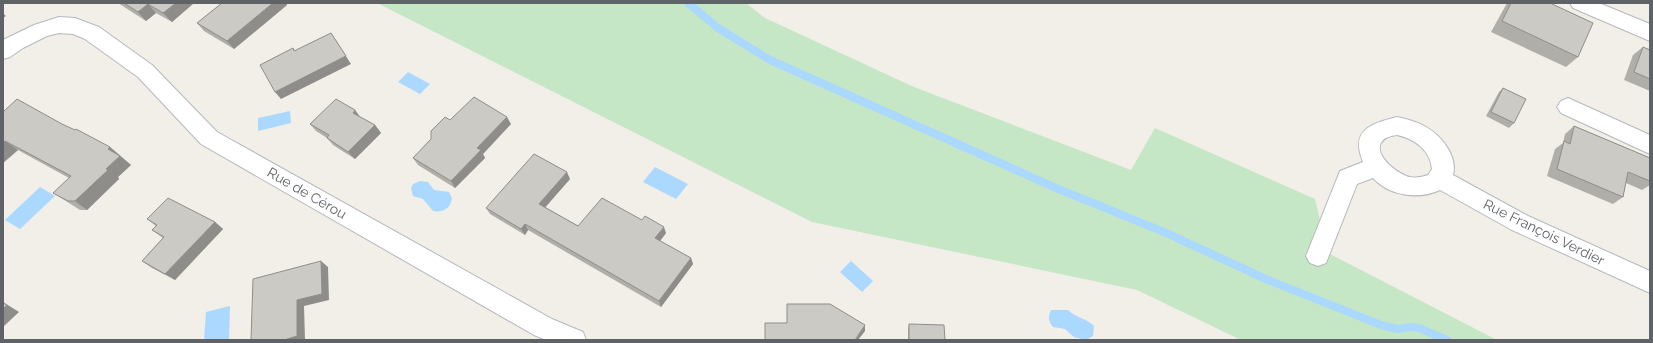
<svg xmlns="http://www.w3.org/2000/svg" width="1653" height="343" font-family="Raleway,sans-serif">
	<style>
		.green { fill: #c5e7c6 }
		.water { fill: #abd8fe }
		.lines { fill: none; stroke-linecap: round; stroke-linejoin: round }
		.stream { stroke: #abd8fe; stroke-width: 8 }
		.street-casing { stroke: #b5b8bc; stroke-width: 2 }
		.street { fill: #fff; fill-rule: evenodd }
		.wall { fill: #afaea9 }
		.shaded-wall { fill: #8f8d8a }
		.building { fill: #cccac5; stroke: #8f8d8a }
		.labels { text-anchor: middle; stroke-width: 4; stroke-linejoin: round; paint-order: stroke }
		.street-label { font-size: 14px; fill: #5f6368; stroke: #fff }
	</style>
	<rect width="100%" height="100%" fill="#f1efe8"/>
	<path class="green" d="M377,3H746L765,18L914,87L1131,170L1155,128L1315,199L1328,253L1497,340H1241L1137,290L812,222Z"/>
	<path class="water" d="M408,72L430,84L420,94L398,82Z
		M290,111L291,123L258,131V118Z
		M655,167L688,184L676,199L643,182Z
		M420,181L428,182L434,190L449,192L452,198C451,208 443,213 433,211L423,199L413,196L411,188L413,184Z
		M40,187L55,196L20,229L5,220Z
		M851,261L873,281L862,292L840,272Z
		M230,306L229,340H204L206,312Z
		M1051,310H1068C1076,318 1086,318 1094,326L1093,336L1086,340L1074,337L1065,329L1053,327C1048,321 1048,317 1051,310Z"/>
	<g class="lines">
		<path class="stream" d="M688,3L718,28L770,60L1056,188L1164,232L1268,280L1381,325L1397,329L1411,327L1419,328L1447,340"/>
		<defs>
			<path id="street" d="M1570,3H1599L1650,24V41L1573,8Z
				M59,17L75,18L99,27L152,65L217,132L552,319L583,332L586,340H546L534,335L201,144L138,77L85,39L73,34L59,33L47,36L23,48L10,57L3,59V40L34,25Z
				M1568,98L1650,135V154L1561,113L1557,107L1561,101Z
				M1397,117C1407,119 1418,122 1426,127C1442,136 1458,157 1453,175L1528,216L1650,271V293L1512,230L1440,190C1419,200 1389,196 1373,178L1357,184L1326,263L1318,266L1310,263L1306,256L1340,171L1363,162C1350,130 1370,124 1397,117ZM1397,135C1415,139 1430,150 1432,169L1428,175C1423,177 1415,178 1410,177C1399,175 1374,156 1381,143C1384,137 1391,136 1397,135Z"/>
		</defs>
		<use href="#street" class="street-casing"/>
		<use href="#street" class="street"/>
	</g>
	<path class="wall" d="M118,3H194L172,22L156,13L146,21Z
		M222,3H286L287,5L234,49L204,31L197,23Z
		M1507,3H1550L1578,57L1566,67L1491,32Z
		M1643,47L1650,50V91L1624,80L1633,55Z
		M1503,88L1514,123L1509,128L1486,116L1499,92Z
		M3,112L110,147L131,165L118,177L119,179L87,210H80L66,201L53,193L69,178L18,150L3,163Z
		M360,117L375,125L381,133L355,159L333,145L327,138L316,131L310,124Z
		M450,120L511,124L483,154L485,158L455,188L418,165L413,158Z
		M1574,126L1650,158V185L1642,190L1626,183L1623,197L1613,204L1547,176L1555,149L1563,143L1565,134Z
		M570,179L545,207L578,226L666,233L660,241L691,258L693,264L661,307L528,230L525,235L490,214L486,208Z
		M147,219L215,222L223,229L175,280L152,268L142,261L163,238L152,230L156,226Z
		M909,324L945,340H908V330Z"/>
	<path class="shaded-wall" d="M176,3H194L172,22L163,13Z
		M273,3H286L287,5L234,49L227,41Z
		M148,4L156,13L146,21L138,12Z
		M3,13L6,16L3,18Z
		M331,33L351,64L281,99L275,92Z
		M355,110L361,118L353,113Z
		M507,117L511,124L483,154L485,158L455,188L451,181L477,148Z
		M375,125L381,133L355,159L348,152Z
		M5,141L18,150L3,163V143Z
		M110,147L131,165L118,177L119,179L87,210L75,201L106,169L108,149Z
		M567,172L570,179L543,210L539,204Z
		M215,222L223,229L175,280L165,274Z
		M525,224L528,230L525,235L521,229Z
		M664,227L666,233L657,245L655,238Z
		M691,258L693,264L661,307L659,301Z
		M321,261L328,267L329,300L304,306L305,340H284L297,300Z
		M3,302L19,312L3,327Z
		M865,325V331L858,340H855Z"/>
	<path class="building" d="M124,3H176L163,13L148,4L138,12Z
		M222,3H273L227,41L197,23Z
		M1511,3H1550L1593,23L1578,57L1502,21Z
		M331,33L346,56L275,92L260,65L293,48L294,51Z
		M1643,47L1650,50V79L1634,72Z
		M1503,88L1526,99L1514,123L1491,112Z
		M474,97L507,117L477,148L481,150L451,181L413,158L431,139V131L445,117L450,120Z
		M17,99L62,124L75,130L76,129L110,147L108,149L120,156L106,169L108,170L75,201H68L53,193L71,176L5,141L3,143V112Z
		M336,99L355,110L353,113L375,125L348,152L327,138L329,135L310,124Z
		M1574,126L1650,158V181L1628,172L1623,197L1557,169L1564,141L1570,144Z
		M534,154L567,172L539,204L578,226L602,198L642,220L645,216L664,227L655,238L691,258L659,301L525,224L521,229L486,208Z
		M168,198L215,222L165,274L142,261L164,237L152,230L157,225L147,219Z
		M321,261L322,294L297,300V336L284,340H251L253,279Z
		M3,303L7,305L3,309Z
		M787,304H830L865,325L855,340H765V323H787Z
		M909,324L944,325L945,340H909Z"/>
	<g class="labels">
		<g class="street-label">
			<text transform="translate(307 193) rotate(30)" y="5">Rue de Cérou</text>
			<text transform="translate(1544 232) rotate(26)" y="5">Rue François Verdier</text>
		</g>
	</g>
	<rect width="1653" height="343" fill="none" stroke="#5f6368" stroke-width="8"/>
</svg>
